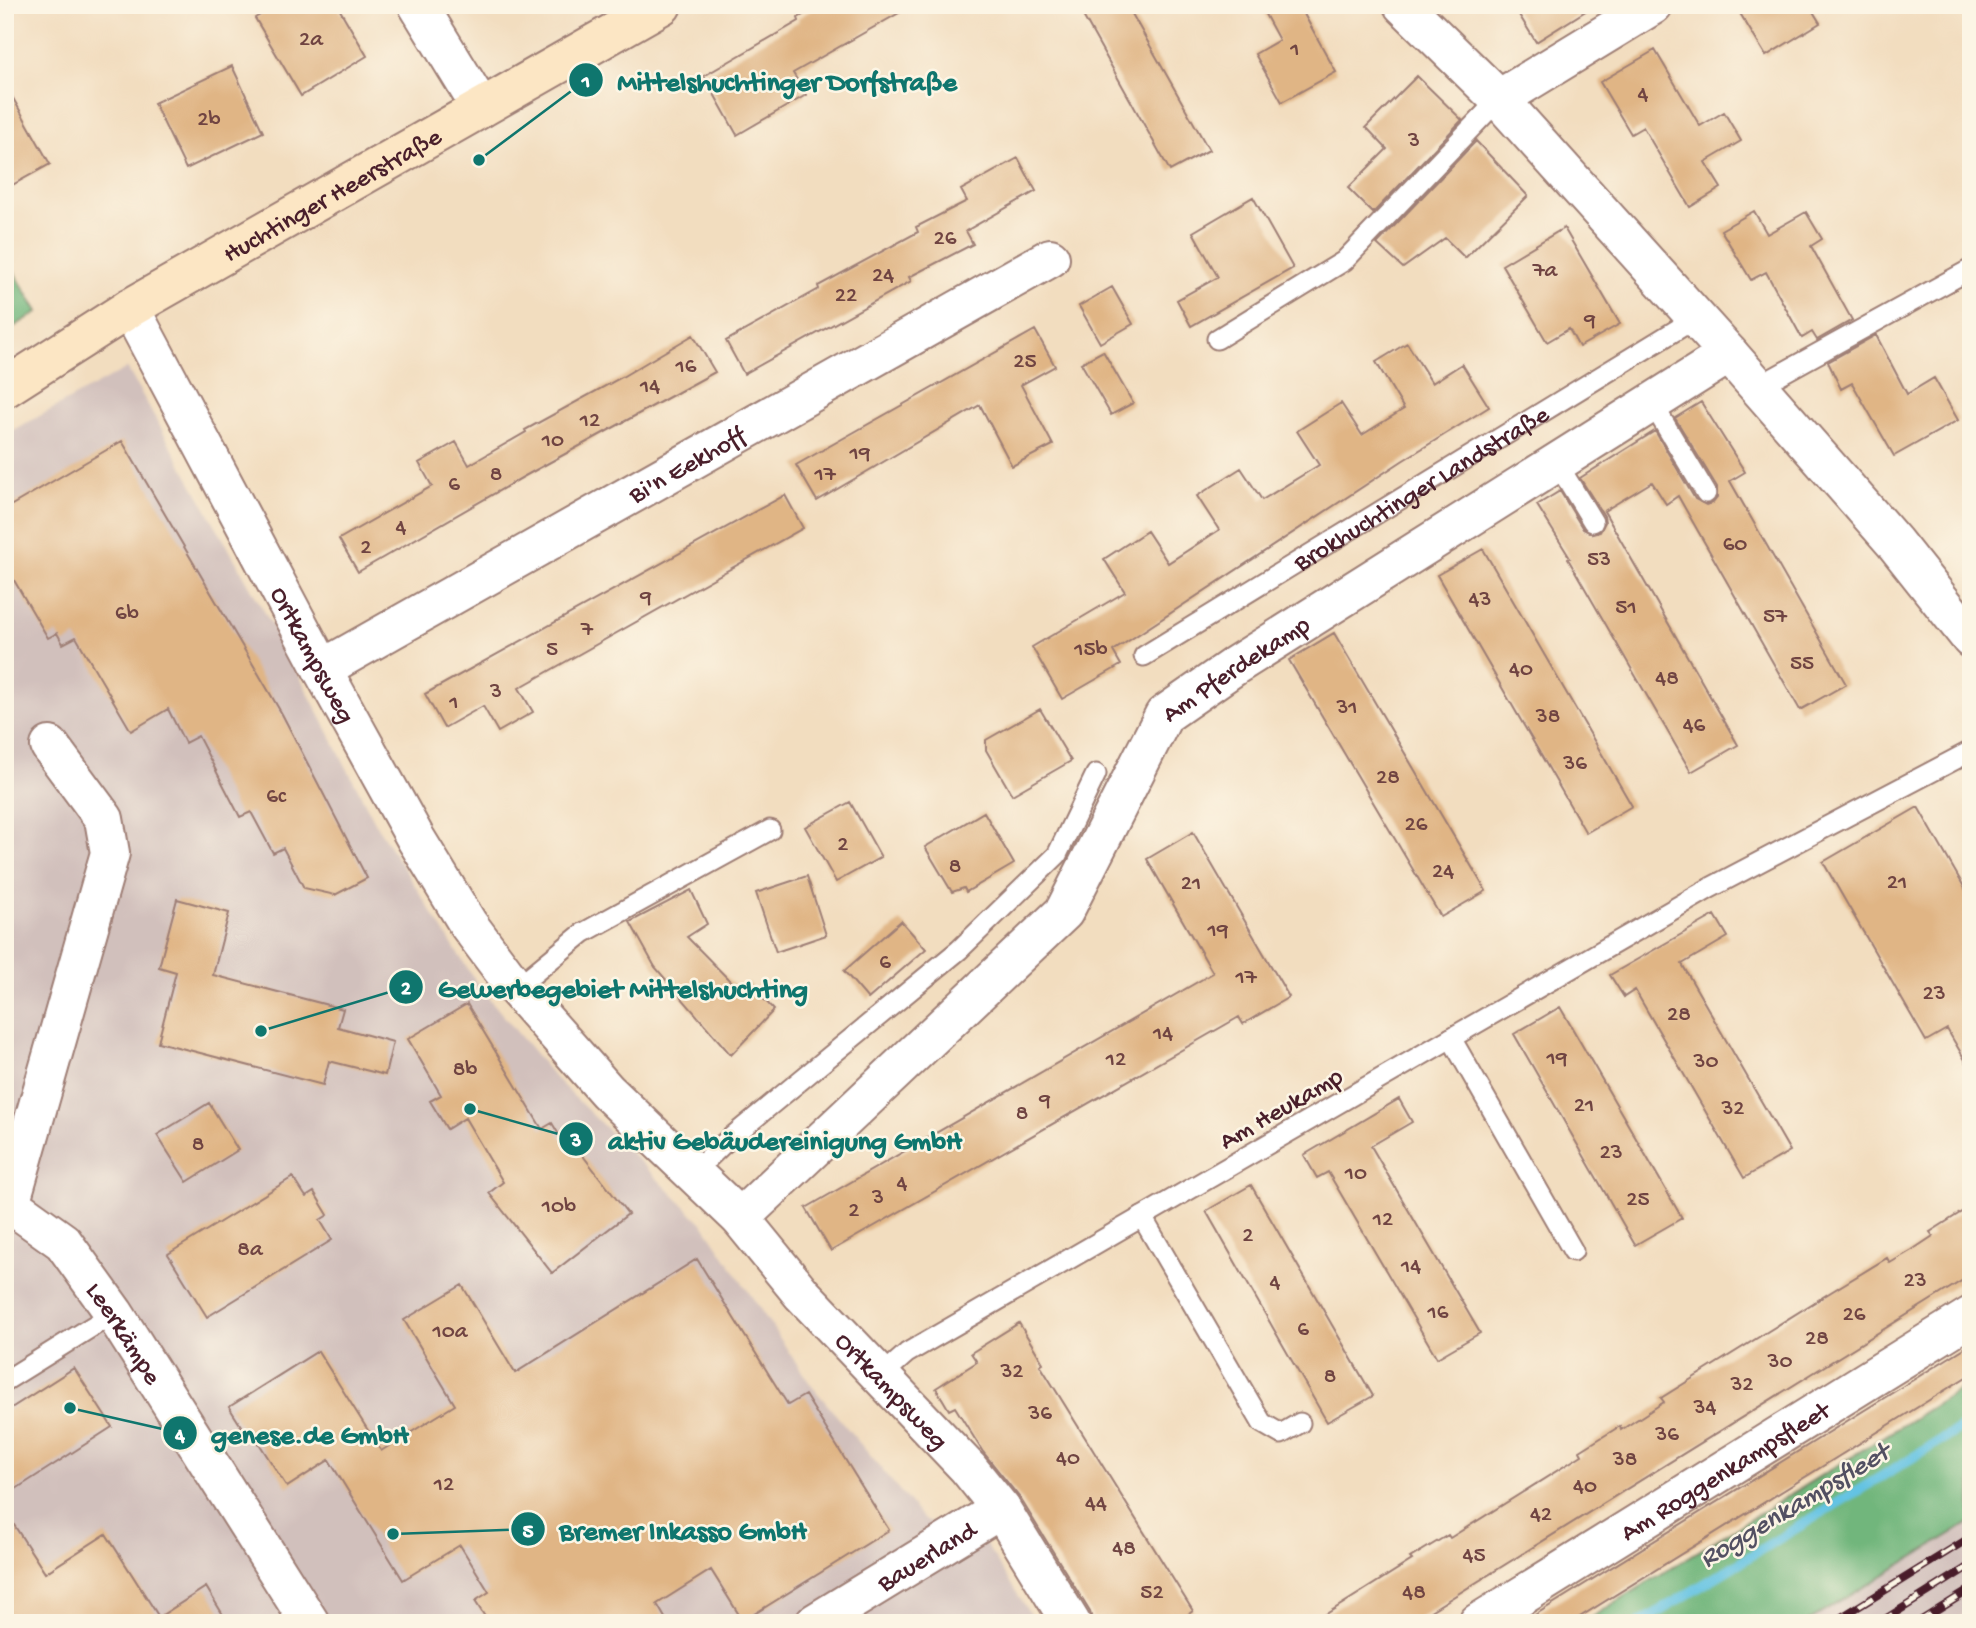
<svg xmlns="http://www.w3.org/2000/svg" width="1976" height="1628" font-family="'Gochi Hand',sans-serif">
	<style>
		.industrial { fill: #d1c0bc }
		.forest { fill: #71b67b; stroke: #5e6a53; stroke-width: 2 }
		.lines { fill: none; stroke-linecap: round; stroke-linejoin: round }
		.stream { stroke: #64c3e3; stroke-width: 10 }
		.building { fill: #e0b585 }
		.service-casing { stroke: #9e7e75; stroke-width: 23 }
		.minor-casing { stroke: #9e7e75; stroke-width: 42 }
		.secondary-casing { stroke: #9e7e75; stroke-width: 42 }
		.service { stroke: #fff; stroke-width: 19 }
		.minor { stroke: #fff; stroke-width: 38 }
		.secondary { stroke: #fce6c4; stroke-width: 38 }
		.rail-casing { stroke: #4a1f2b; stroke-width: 8 }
		.rail { stroke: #fcf5e5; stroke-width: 5; stroke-dasharray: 16; stroke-linecap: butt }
		.labels { text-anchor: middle; stroke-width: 5; stroke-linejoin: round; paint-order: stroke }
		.number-label { font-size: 23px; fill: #704442 }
		.street-label { font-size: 26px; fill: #4a1f2b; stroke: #fcf5e5 }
		.water-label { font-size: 28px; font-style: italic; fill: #525062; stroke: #fcf5e5 }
		.leader { fill: none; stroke: #0f766e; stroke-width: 2.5 }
		.callout-dot { fill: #0f766e; stroke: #fcf5e5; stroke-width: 2.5 }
		.mark-label { font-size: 21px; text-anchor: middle; font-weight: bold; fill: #fff }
		.callout-label { font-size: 28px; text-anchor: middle; font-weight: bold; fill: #0f766e; stroke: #fcf5e5; stroke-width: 5; stroke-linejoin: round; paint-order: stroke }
	</style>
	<rect width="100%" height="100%" fill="#fcf5e5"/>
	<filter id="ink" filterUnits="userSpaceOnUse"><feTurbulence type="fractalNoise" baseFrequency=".0143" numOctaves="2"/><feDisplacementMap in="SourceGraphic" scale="14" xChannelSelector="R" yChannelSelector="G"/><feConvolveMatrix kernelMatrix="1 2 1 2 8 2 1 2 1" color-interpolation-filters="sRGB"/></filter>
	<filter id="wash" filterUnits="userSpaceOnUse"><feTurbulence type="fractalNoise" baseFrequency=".00686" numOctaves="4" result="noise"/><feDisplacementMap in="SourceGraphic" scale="28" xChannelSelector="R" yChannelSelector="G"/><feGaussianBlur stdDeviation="1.57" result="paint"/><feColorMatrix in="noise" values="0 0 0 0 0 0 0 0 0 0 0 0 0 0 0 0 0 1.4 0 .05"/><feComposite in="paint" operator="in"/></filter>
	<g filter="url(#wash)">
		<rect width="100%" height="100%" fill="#f2ddbf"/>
		<path class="industrial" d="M127,368L287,652L378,828L478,985L555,1078L704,1225L811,1385L925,1521L981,1537L1036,1623H5V435Z
			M1971,1522V1610L1950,1623H1805Z"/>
		<path class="forest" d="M5,257L38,312L5,332V292L7,291L5,287Z
			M1971,1383V1522L1805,1623H1582Z"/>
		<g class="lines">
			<path class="stream" d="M1640,1623L1971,1422"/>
		</g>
		<g id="blocks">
			<path class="building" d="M277,5H337L367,56L301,96L255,18Z
				M820,5H913L793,73L806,95L737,135L704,76L799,21L798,18Z
				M1077,5H1127L1209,150L1170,171Z
				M1260,5H1299L1336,72L1282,102L1255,54L1279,40Z
				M1513,5H1595L1536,42Z
				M1735,5H1809L1820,23L1766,56Z
				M1655,50L1700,126L1724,112L1741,141L1705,162L1721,188L1690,207L1643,127L1631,134L1600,82Z
				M232,66L263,132L186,169L154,103Z
				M1417,76L1462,120L1373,213L1348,188L1387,149L1366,127Z
				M5,84L50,164L5,189Z
				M1476,141L1528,196L1465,258L1445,238L1403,268L1377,244Z
				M1018,158L1036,191L966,231L973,244L909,277L911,281L744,374L726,341L819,289L818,286L918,232L916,227L967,201L961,190Z
				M1253,197L1293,268L1191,326L1177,300L1218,277L1193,232Z
				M1754,211L1767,234L1806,212L1822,239L1811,246L1852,320L1817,340L1812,332L1802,338L1766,272L1751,280L1721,230Z
				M1564,228L1620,324L1579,347L1569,329L1547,342L1502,265Z
				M1112,287L1133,324L1100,343L1079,306Z
				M1035,330L1055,366L1021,385L1053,445L1012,466L980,405L817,501L796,465Z
				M693,335L715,372L523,477L358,572L339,539L432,486L419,463L456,442L469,465L526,432L525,430L622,377Z
				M1876,335L1907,394L1934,378L1958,420L1894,456L1852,383L1841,389L1828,362Z
				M1407,343L1432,383L1462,364L1489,407L1402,461L1113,651L1121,665L1062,699L1032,647L1125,592L1104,559L1147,531L1168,563L1219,530L1197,496L1241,468L1262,500L1319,465L1297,431L1341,403L1362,435L1404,409L1376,362Z
				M1103,351L1133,403L1111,415L1081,363Z
				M1701,402L1745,472L1730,481L1846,684L1800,710L1678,496L1666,504L1652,482L1604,511L1738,745L1691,772L1568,559L1570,558L1537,505L1560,491L1583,529L1593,534L1600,532L1605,522L1604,516L1580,478L1655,431L1695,499L1706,505L1713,503L1717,498V487L1675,418Z
				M122,441L282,714L367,878L335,895L304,888L283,848L273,853L251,812L240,817L198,736L185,743L168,709L131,731L76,637L63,644L57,633L48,638L5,565V509Z
				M785,495L803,528L519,688L533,712L498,732L483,706L444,728L425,694Z
				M1483,549L1632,806L1586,833L1437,575Z
				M1334,633L1486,891L1441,917L1289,660Z
				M1040,709L1071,761L1012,795L986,750V740Z
				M850,802L881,857L836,882L805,827Z
				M1918,807L1971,899V1070L1947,1029L1926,1041L1823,862Z
				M984,812L1014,864L966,892L964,888L952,892L925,847Z
				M1193,832L1289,997L1243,1024L1239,1017L831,1251L806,1208L1213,973L1147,859Z
				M807,876L826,935L776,952L756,893Z
				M691,890L707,924L687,937L739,990L748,982L774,1010L731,1055L655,967L630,922Z
				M177,899L229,913L213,975L343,1009L338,1027L393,1042L385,1075L329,1061L323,1085L158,1042L176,972L159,967Z
				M1715,915L1728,937L1682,964L1790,1151L1744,1178L1635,990L1624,997L1610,975Z
				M901,921L926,949L868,999L844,971Z
				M467,1004L542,1129L552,1123L561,1138L566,1134L628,1214L552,1273L489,1193L503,1182L465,1118L447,1129L430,1101L441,1095L408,1039Z
				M1560,1007L1682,1218L1635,1245L1514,1034Z
				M1399,1099L1412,1122L1371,1146L1480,1333L1437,1358L1328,1172L1317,1178L1304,1155Z
				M209,1103L238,1150L187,1182L157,1135Z
				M293,1177L306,1197L314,1192L328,1215L320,1220L332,1240L207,1317L168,1254Z
				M1251,1185L1373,1396L1327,1422L1206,1211Z
				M1971,1206V1275L1411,1623H1312L1412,1560L1410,1558L1448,1535L1450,1538L1582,1455L1580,1451L1620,1426L1621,1430L1664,1402L1661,1398L1831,1292L1887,1258L1890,1263L1912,1250L1933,1236L1930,1232Z
				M697,1259L788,1405L805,1395L889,1530L743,1621L711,1570L657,1604L668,1623H489L475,1601L489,1592L460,1545L403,1580L329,1460L287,1487L253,1434L248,1437L229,1407L318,1351L381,1451L455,1405L404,1320L462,1285L515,1373Z
				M1019,1323L1043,1363L1040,1365L1193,1611L1175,1623H1093L1090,1612L1020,1498L983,1452L955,1407L949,1410L936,1388L977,1362L971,1353Z
				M1971,1344V1374L1570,1623H1522Z
				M74,1368L112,1427L5,1496V1412Z
				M5,1511L45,1573L106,1534L159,1617L206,1587L228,1623H5Z"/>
		</g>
	</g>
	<g filter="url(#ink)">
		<use href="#blocks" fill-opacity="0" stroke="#9e7e75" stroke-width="2"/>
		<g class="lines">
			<defs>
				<g id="service">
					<path d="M1217,339L1344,261L1499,99"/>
					<path d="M1757,387L1971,269"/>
					<path d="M1652,403L1706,493"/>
					<path d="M1557,463L1593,522"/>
					<path id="s1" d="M1144,656L1696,318"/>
					<path d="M516,988L583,933L770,830"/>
					<path d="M1451,1038L1573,1251"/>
					<path d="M693,1173L722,1145L959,950L1057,855L1096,774"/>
					<path d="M1142,1217L1262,1423L1281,1434L1300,1423"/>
					<path d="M881,1376L907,1353L1710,888L1971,751"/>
					<path d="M5,1381L114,1313"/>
				</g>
				<g id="minor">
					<path d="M418,5L481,108"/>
					<path d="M1403,5L1499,99L1729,354L1894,542L1971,639"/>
					<path d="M1499,99L1653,5"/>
					<path id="s2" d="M130,308L322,669L416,839L468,924L516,988L607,1091L740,1218L802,1294L968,1468L1001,1509L1071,1623"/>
					<path id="s3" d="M322,669L1050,258"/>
					<path id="s4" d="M5,1204H10L63,1242L114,1313L310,1623"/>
					<path d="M10,1204L110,853L104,819L50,746"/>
					<path id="s5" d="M740,1218L1064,912L1164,715L1236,665L1729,354"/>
					<path id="s6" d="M815,1623L1001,1509"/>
					<path id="s7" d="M1478,1623L1971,1316"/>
				</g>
				<g id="secondary">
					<path id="s8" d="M5,388L130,308L662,5"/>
				</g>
			</defs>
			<use href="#service" class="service-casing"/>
			<use href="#minor" class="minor-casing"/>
			<use href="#secondary" class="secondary-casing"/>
			<use href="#service" class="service"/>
			<use href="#minor" class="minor"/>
			<use href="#secondary" class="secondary"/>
			<defs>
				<path id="rail" d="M1832,1623L1971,1537
					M1879,1623L1971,1565
					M1917,1623L1971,1589"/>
			</defs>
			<use href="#rail" class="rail-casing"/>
			<use href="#rail" class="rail"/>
		</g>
	</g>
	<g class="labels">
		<g class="number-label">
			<text x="311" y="45">2a</text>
			<text x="1295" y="55">1</text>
			<text x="1643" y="100">4</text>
			<text x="209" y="125">2b</text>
			<text x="1414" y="146">3</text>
			<text x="945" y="244">26</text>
			<text x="1545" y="276">7a</text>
			<text x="883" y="281">24</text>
			<text x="846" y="301">22</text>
			<text x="1590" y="326">9</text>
			<text x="1025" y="367">25</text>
			<text x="686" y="372">16</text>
			<text x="650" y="392">14</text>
			<text x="590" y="426">12</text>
			<text x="553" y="446">10</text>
			<text x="860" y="459">19</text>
			<text x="496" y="480">8</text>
			<text x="825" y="480">17</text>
			<text x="454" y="490">6</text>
			<text x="401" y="533">4</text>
			<text x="1735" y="550">60</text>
			<text x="366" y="553">2</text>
			<text x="1599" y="565">53</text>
			<text x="646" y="603">9</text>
			<text x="1480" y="605">43</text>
			<text x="1626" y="613">51</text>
			<text x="127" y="619">6b</text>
			<text x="1775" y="622">57</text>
			<text x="587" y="635">7</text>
			<text x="552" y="655">5</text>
			<text x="1091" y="655">15b</text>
			<text x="1802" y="669">55</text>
			<text x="1521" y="675">40</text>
			<text x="1667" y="684">48</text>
			<text x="496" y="697">3</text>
			<text x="454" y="708">1</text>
			<text x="1347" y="713">31</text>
			<text x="1548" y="722">38</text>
			<text x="1694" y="731">46</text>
			<text x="1575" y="769">36</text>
			<text x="1388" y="783">28</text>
			<text x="276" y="802">6c</text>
			<text x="1416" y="830">26</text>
			<text x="843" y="850">2</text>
			<text x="955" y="872">8</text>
			<text x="1443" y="877">24</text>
			<text x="1897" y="888">21</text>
			<text x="1191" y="889">21</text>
			<text x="1218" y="936">19</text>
			<text x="885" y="968">6</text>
			<text x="1246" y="983">17</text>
			<text x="1934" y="999">23</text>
			<text x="1679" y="1020">28</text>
			<text x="1163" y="1039">14</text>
			<text x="1557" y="1064">19</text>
			<text x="1116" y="1065">12</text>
			<text x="1706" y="1067">30</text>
			<text x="465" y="1075">8b</text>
			<text x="1045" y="1106">9</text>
			<text x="1584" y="1111">21</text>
			<text x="1733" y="1114">32</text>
			<text x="1022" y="1119">8</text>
			<text x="198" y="1150">8</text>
			<text x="1611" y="1158">23</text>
			<text x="1356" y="1179">10</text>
			<text x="902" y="1189">4</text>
			<text x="878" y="1203">3</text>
			<text x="1638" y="1205">25</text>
			<text x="559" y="1212">10b</text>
			<text x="854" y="1216">2</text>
			<text x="1383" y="1225">12</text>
			<text x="1248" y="1241">2</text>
			<text x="250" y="1255">8a</text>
			<text x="1411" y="1272">14</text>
			<text x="1915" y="1286">23</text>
			<text x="1275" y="1288">4</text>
			<text x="1438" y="1318">16</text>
			<text x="1854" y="1320">26</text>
			<text x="1303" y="1335">6</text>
			<text x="450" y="1337">10a</text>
			<text x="1817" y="1344">28</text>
			<text x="1780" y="1367">30</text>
			<text x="1012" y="1377">32</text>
			<text x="1330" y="1382">8</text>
			<text x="1742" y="1390">32</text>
			<text x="1705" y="1413">34</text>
			<text x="1040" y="1419">36</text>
			<text x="1667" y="1440">36</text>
			<text x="1068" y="1464">40</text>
			<text x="1625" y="1465">38</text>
			<text x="444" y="1490">12</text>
			<text x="1585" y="1492">40</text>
			<text x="1096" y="1509">44</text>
			<text x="1541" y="1520">42</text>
			<text x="1124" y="1554">48</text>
			<text x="1474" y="1561">45</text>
			<text x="1152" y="1598">52</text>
			<text x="1414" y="1598">48</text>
		</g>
		<g class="street-label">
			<text dy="9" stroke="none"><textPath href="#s8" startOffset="380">Huchtinger Heerstraße</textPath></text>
			<text dy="9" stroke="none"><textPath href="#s3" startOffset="418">Bi'n Eekhoff</textPath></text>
			<text dy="9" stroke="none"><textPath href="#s1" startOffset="324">Brokhuchtinger Landstraße</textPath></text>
			<text dy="9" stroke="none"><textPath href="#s2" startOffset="392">Ortkampsweg</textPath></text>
			<text dy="9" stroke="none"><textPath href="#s5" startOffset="752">Am Pferdekamp</textPath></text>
			<text transform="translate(1280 1107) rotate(-30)" y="9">Am Heukamp</text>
			<text dy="9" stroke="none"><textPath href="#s4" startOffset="180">Leerkämpe</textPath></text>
			<text dy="9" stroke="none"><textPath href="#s2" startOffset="1334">Ortkampsweg</textPath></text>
			<text dy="9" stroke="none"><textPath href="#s7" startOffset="290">Am Roggenkampsfleet</textPath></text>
			<text dy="9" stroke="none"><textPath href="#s6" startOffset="130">Bauerland</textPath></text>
		</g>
		<g class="water-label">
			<text transform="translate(1793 1503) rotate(-31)" y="10">Roggenkampsfleet</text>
		</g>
	</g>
	<path class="leader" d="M479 160L586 80M261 1031L406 987M470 1109L576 1139M70 1408L180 1433M393 1534L528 1529"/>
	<g class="callout-dot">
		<circle cx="479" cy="160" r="7"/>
		<circle cx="261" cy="1031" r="7"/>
		<circle cx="470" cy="1109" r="7"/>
		<circle cx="70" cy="1408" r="7"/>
		<circle cx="393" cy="1534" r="7"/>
		<circle cx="586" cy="80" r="18"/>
		<circle cx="406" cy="987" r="18"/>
		<circle cx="576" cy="1139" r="18"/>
		<circle cx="180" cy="1433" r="18"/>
		<circle cx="528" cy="1529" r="18"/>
	</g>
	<g class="mark-label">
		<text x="586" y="87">1</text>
		<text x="406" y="994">2</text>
		<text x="576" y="1146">3</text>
		<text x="180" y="1441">4</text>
		<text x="528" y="1537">5</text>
	</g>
	<g class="callout-label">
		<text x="787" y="90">Mittelshuchtinger Dorfstraße</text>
		<text x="623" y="997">Gewerbegebiet Mittelshuchting</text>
		<text x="785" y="1149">aktiv Gebäudereinigung GmbH</text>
		<text x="310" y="1443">genese.de GmbH</text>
		<text x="683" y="1539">Bremer Inkasso GmbH</text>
	</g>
	<rect width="1976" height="1628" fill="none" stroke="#fcf5e5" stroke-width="28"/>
</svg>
